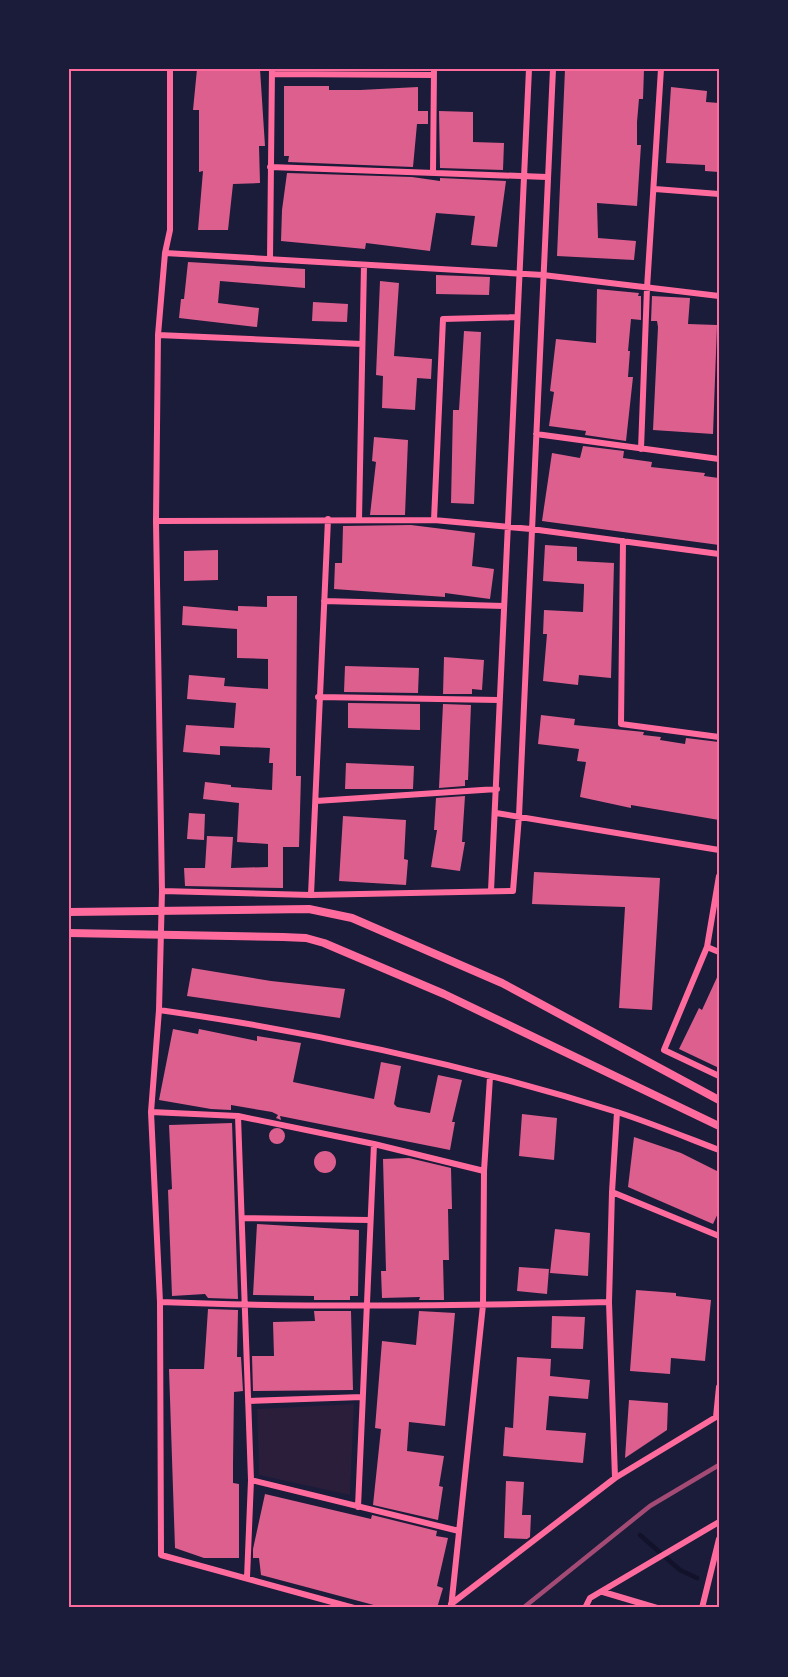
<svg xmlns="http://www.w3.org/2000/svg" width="788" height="1677" font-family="'Archivo Narrow',sans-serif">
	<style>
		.green { fill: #2a1e3b }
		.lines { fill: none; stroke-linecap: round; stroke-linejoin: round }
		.stream { stroke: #12122b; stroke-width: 4.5 }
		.building { fill: #dd5f8e }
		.minor { stroke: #ff6b9d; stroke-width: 6 }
		.secondary { stroke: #ff6b9d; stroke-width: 8 }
		.rail { stroke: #a44b75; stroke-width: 4.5 }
		.neatline { fill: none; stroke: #ff6b9d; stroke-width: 2 }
	</style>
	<rect width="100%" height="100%" fill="#1b1b3a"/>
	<path class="green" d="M354,1404L350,1495L259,1475L257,1409Z"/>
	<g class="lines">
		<path class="stream" d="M640,1535L680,1570L697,1578"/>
	</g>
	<path class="building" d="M197,69H260L265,146H259L260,183L233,184L228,230H198L203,171L199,172V110H193Z
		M565,69H644L643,99H639L637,122V145H641L637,206L597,203L598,238L636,241L634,260L557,256Z
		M284,86H329V90H360L418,87V111H428V124H417L413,167L288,162L289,156H284Z
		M671,87L707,91L706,102L719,103V172L705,171V165L666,163Z
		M439,111L473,112V142L504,143L503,170L440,168Z
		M287,173L412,177L440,181V178L506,181L497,247L471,245L475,216L436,213L430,251L366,243L365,249L281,241L282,210Z
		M188,262L305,269V288L220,281L218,303L259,308L257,327L179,318L181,299H184Z
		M436,275L490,277L489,295L436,294Z
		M380,281L399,283L394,356L432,359L431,379L417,378L415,410L382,408L383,376L376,375Z
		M597,289L639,293L638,296H641V320L631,319L628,351H630L628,377H633L626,441L585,435L586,431L549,426L554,392L550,391L556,339L596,343Z
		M652,296L690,298L688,324L717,325L713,434L653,430L658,327L657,321H651Z
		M313,302L348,304L347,322L312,321Z
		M464,331L481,332L474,504L451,503L453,410H459Z
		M374,437L408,440L405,515H370L376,462L372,461Z
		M583,446L624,451L623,458L652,462L651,467L705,473L704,476L719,478V545L542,521L552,453L580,458Z
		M411,525L475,533L472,566L494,569L490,599L445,593V597L334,589L335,563H342L343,526Z
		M545,545L577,547V561L614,563L611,678L579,675L578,685L543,681L547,634H543L544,610L583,612L584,588V584L543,581Z
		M218,550V580L184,581V551Z
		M267,596H297L296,776H301L299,847H283V888L185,886L184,868H205L207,836L233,837L231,868L268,867V844L237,842L239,803L203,799L205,782L231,785V787L272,790L273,763H269L270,748L220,746V755L183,752L186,725L234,728L236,703L187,699L189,675L225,678L224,686L268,689V659L237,658V629L182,625L183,606L238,611V606L267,607Z
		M444,657L484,660L482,690L472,689V694H443Z
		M345,666L419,668L418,693L344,692Z
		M348,703L420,704V730L348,728Z
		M443,704L471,705L468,780H465V786L439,788Z
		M541,715L575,719L574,725L644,732L643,735L661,737L660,740L685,744L686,738L719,742V820L631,805V808L580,797L586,762L577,761L579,749L538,744Z
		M346,763L414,766L413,789H345Z
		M465,796L462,842H465L460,871L431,867L437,830H434L436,798Z
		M189,813L205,814L204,840L187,839Z
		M343,816L406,820L404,859L408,860L406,885L339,881Z
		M534,872L660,878L652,1010L619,1008L625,907L532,904Z
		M192,968L271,981L345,989L340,1018L187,996Z
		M719,973V1068L679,1049L699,1008L702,1010Z
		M173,1029L198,1034L199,1029L257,1041V1036L301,1043L293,1082L374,1099L381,1062L401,1066L394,1104L397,1107L430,1113L438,1075L462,1080L452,1122H455L450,1150L280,1116L281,1120L276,1118L278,1115L272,1112L231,1105V1110L211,1109L159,1100Z
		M522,1114L557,1118L554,1160L519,1156Z
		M232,1123L238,1299L208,1298L205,1294L172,1296L168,1190L172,1189L169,1125Z
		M269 1136a8 8 0 1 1 16 0a8 8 0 1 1-16 0Z
		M634,1137L681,1153L719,1172V1211L713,1224L628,1187Z
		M314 1162a11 11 0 1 1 22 0a11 11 0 1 1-22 0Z
		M409,1158L451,1168L452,1209H448L449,1260H443L444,1300H419L420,1297L382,1298L381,1271H386L383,1159Z
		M257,1224L359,1230L358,1296H350V1300H314V1296L253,1295Z
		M555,1229L590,1233L588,1276L550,1273Z
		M519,1267L549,1269L547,1294L517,1291Z
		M636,1290L676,1293V1296L711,1300L705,1361L671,1358L670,1374L630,1371Z
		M208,1309L238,1310L237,1357H241L243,1391L234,1392L233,1464V1483L239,1484V1558H204L175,1548L169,1369H204Z
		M314,1311H351L353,1390L253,1391L252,1356H274L273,1322L315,1321Z
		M419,1311L455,1313L445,1426L409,1422L407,1451L444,1456L439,1486L443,1487L438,1520L373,1505L381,1429L375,1428L382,1341L416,1345Z
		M552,1316L585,1317L583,1349L551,1348Z
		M517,1357L551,1359L550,1376L590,1380L588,1399L549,1396L546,1430L586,1433L583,1463L503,1456L505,1427L513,1428Z
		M629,1400L668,1403L667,1430L625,1458Z
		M506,1481L524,1482L522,1515H531L530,1537L527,1539L504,1538Z
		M265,1494L371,1519L372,1515L437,1531L436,1536L448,1538L437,1586L443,1588L437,1608H385L261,1575L259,1558H253V1549Z"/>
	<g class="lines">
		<path class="minor" d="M170,69V230L165,253L158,335L156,521L162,891L159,1010L151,1112L160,1302L161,1555L354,1608
			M272,74L434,75
			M270,167L547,177
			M433,172L434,69
			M655,189L719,194
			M165,253L543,275L719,296
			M270,259L272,69
			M158,335L362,344
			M536,434L719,459
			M641,449L647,288L661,69
			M359,520L364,265
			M434,520L443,319L517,317
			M156,521L434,520L531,529L719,554
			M623,541L621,724L719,737
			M324,601L504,606
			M318,697L499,700
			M316,801L497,789
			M496,813L719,850
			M719,876L707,947L664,1050L719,1076
			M162,891L311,895L513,891L519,816L553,69
			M491,891L529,69
			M311,895L328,519
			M707,947L719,952
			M159,1010C314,1032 467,1065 617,1112C651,1123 685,1137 719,1150
			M151,1112L238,1116L374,1144L484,1171
			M238,1116L251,1480L247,1578
			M612,1192L719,1236
			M244,1218L369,1220
			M160,1302C310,1308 460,1306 609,1302
			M248,1401L362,1397
			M615,1478L609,1302L612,1192L617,1112
			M251,1480L459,1531
			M358,1507L374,1144
			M603,1592L657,1608
			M451,1604L615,1478L716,1417L719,1387
			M451,1608L483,1305L484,1171L490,1077
			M585,1608L590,1598L719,1522
			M702,1608L719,1539"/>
		<path class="secondary" d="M69,912L309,909L352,918L502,983L719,1100
			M69,933L283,937L306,938L324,943L444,994L719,1126"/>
		<path class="rail" d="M523,1608L650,1506L719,1465"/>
	</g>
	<rect width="788" height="1677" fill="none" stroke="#1b1b3a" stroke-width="141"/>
	<rect x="70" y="70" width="648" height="1536" class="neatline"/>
</svg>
